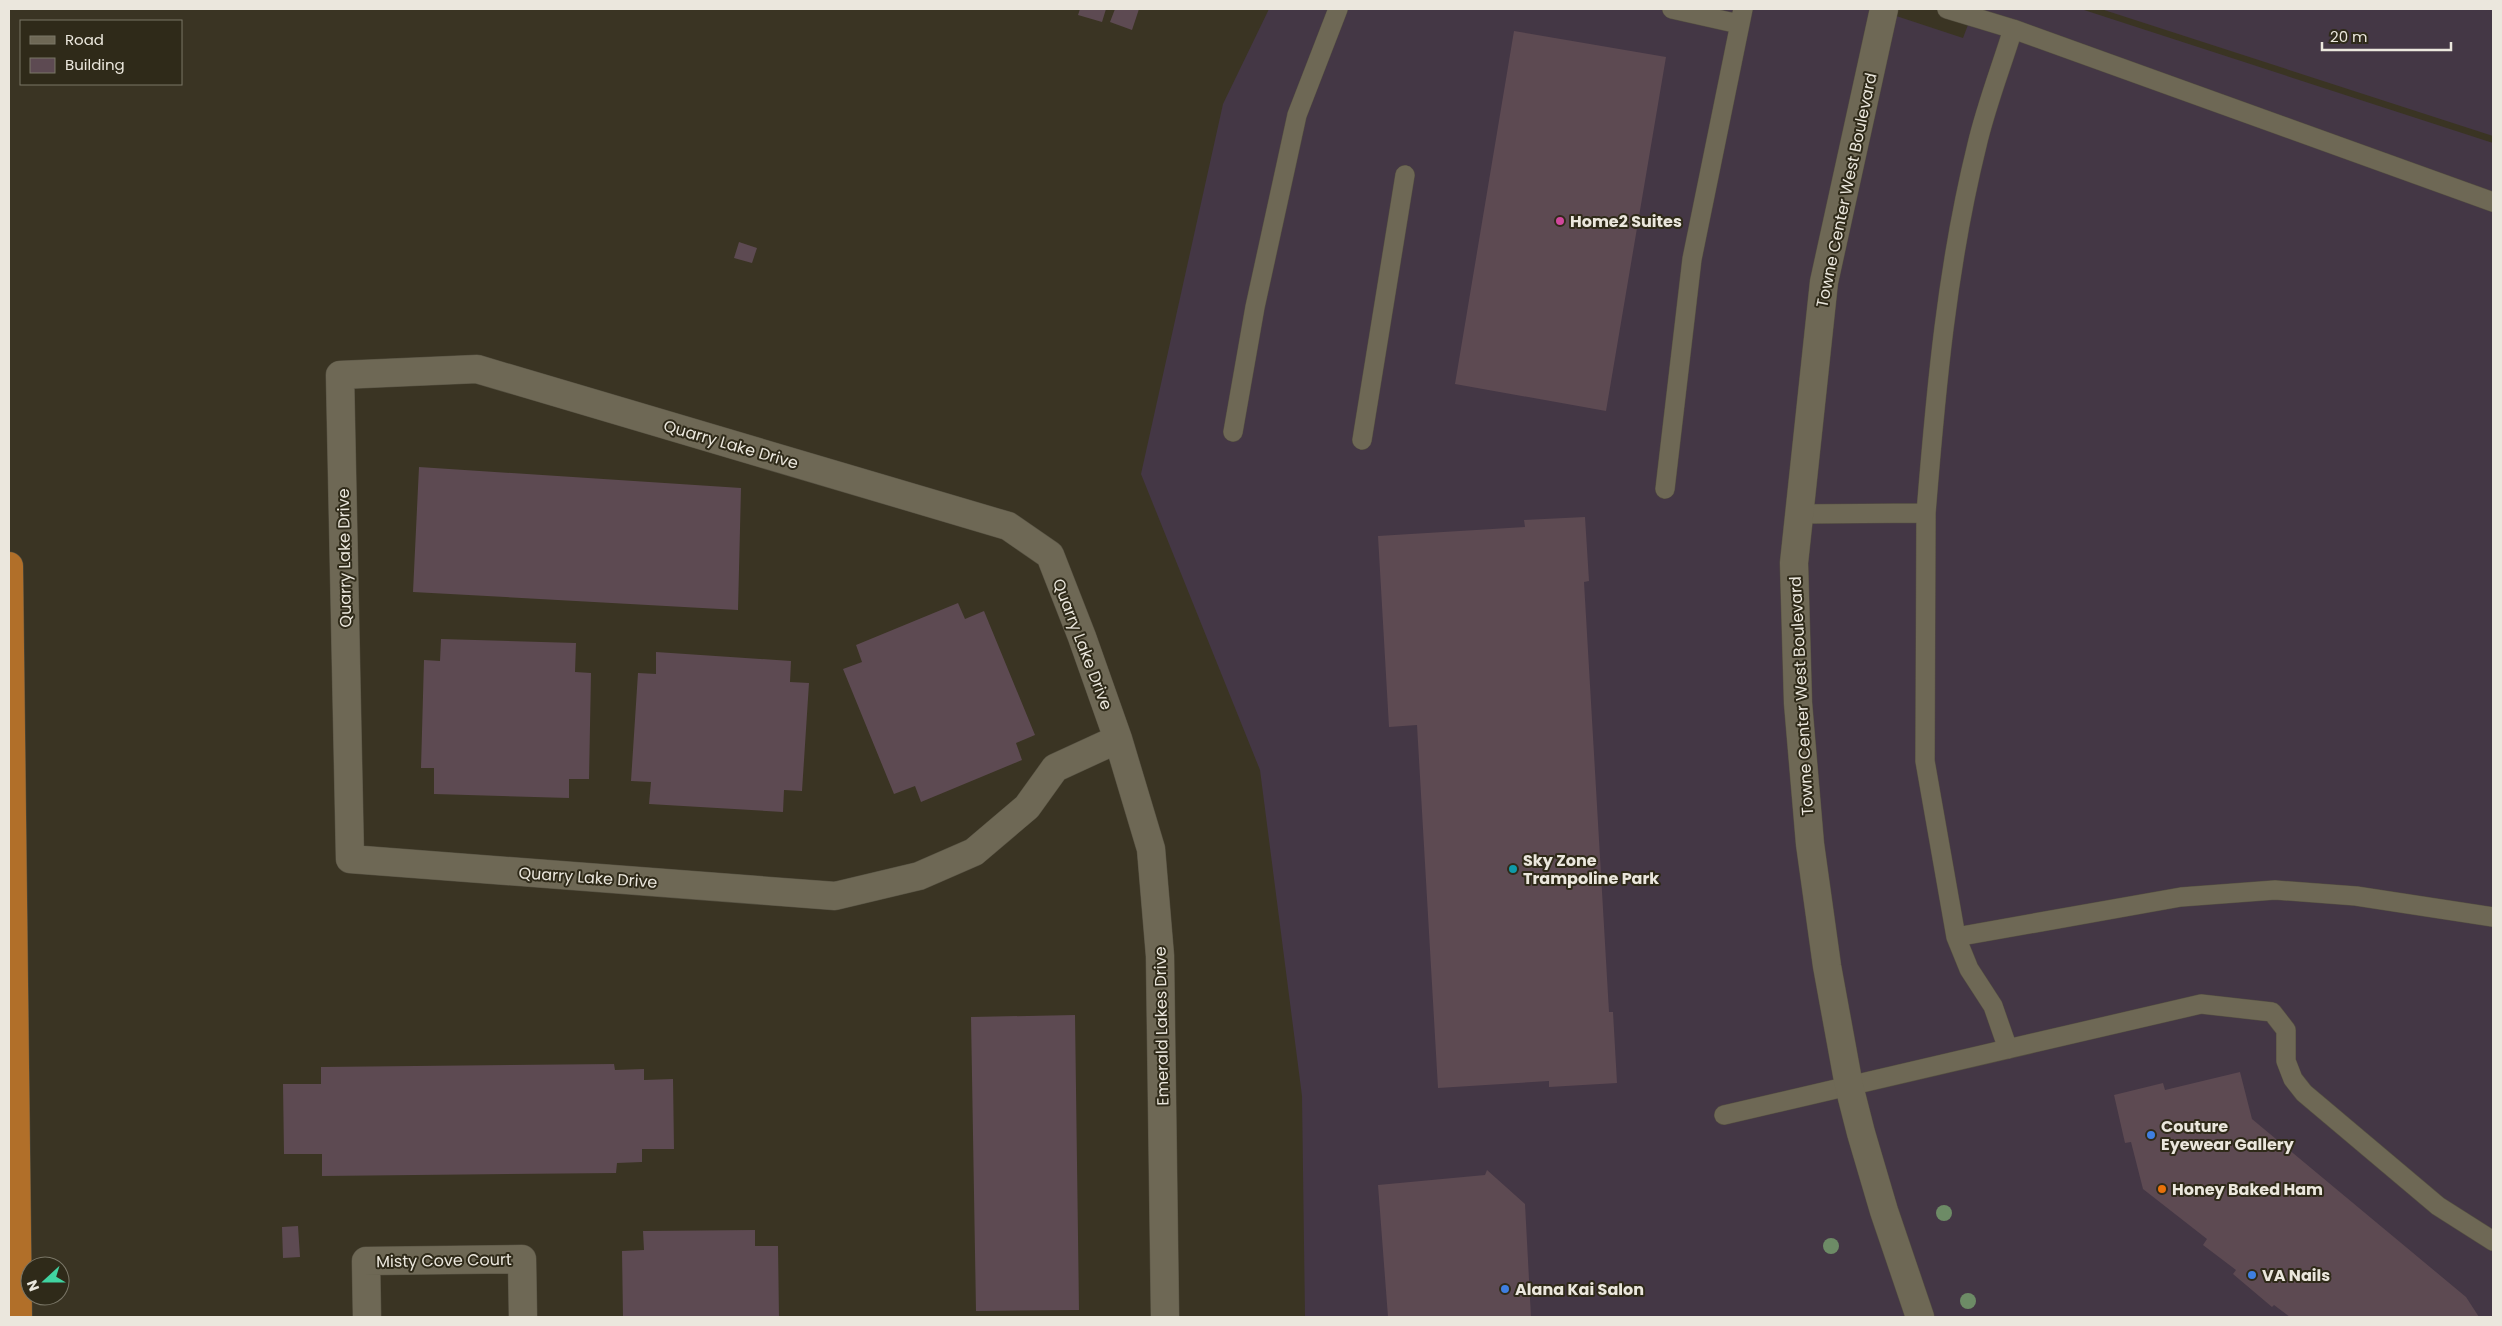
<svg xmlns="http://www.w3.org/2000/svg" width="2502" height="1326" font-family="Poppins,sans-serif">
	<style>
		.commercial { fill: #443745 }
		.building { fill: #5d4a52 }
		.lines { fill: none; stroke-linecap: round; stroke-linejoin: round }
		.service-casing { stroke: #565142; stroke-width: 20 }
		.minor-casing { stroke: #565142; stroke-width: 29 }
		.motorway-casing { stroke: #565142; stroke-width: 29 }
		.service { stroke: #6e6855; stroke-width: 19 }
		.minor { stroke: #6e6855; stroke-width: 28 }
		.motorway { stroke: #b16f29; stroke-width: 28 }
		.tree { fill: #6d8b66 }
		.hotel-dot { fill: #d1479c; stroke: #2f2a19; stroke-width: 2 }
		.culture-dot { fill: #0f9aa8; stroke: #2f2a19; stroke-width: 2 }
		.shop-dot { fill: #3f7fe0; stroke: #2f2a19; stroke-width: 2 }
		.food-dot { fill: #e8710a; stroke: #2f2a19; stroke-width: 2 }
		.labels { text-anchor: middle; stroke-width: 4; stroke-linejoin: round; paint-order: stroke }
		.street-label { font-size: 16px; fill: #ebe7dd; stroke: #2f2a19 }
		.poi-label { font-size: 16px; font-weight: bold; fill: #ebe7dd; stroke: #2f2a19; text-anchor: start }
	</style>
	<rect width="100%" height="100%" fill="#3a3423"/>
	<path class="commercial" d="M1269,9H1875L1963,38L1974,9H2081L2493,143V1317H1305L1302,1096L1260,770L1141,474L1223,104Z
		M2101,9H2493V136Z"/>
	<path class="building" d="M1080,9H1106L1102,22L1078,15Z
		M1115,9H1139L1132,30L1110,22Z
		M1514,31L1666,57L1606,411L1455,384Z
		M739,242L757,248L752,263L734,258Z
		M419,467L741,488L738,610L413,592Z
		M1585,517L1589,581L1584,582L1609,1012H1613L1617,1083L1549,1087V1081L1438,1088L1417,725L1389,727L1378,536L1525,527L1524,520Z
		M958,603L965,619L984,611L1035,735L1016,743L1022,760L921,802L915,786L894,794L843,669L862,662L856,645Z
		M441,639L576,643L575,672L591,673L589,779H569V798L434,794V768H421L424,660L440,661Z
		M656,652L791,661L790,682L809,683L802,791L784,790L783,812L649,804L651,782L631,781L638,673L656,674Z
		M1075,1015L1079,1310L976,1311L971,1017Z
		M614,1064L615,1070L644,1069V1080L673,1079L674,1149H642V1162L617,1163L616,1173L322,1176V1154H284L283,1084H321V1067Z
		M2240,1072L2252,1119L2466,1297L2479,1317H2290L2274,1305L2272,1307L2233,1274L2236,1270L2203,1245L2207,1239L2143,1189L2131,1142L2125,1143L2114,1095L2163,1083L2165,1090Z
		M1487,1170L1525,1204L1531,1317H1388L1378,1185L1485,1175Z
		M298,1226L300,1257L283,1258L282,1227Z
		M755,1230V1246H778L779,1317H623L622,1251L644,1250L643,1231Z"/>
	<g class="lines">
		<defs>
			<path id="service" d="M1672,9L1739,24
				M1947,9L2013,29
				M1233,432L1255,307L1297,115L1338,9
				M1362,440L1405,175
				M1665,489L1692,259L1743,9
				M1926,513C1936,389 1947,266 1977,145C1986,106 2001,68 2013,29L2493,202
				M1799,514L1926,513L1925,761L1956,937L2181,897L2275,890L2356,896L2493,917
				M1956,937L1969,969L1993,1006L2008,1049
				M1724,1115L2201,1004L2272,1012L2286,1030V1061L2293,1079L2304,1093L2438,1206L2493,1241"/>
			<path id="minor" d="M1884,9L1824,282L1794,563L1798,703L1810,844L1827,966L1849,1086L1861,1133L1884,1211L1920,1317
				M1118,739L1055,768L1027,807L974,852L919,876L835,896L350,859L340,375L477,369L1008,526L1050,555L1082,637L1118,739L1151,849L1160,956L1165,1317
				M367,1317L366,1261L522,1259L523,1317"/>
			<path id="motorway" d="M9,566L18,1317"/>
		</defs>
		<use href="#service" class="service-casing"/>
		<use href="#minor" class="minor-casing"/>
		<use href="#motorway" class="motorway-casing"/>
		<use href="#service" class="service"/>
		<use href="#minor" class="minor"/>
		<use href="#motorway" class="motorway"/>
	</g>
	<g class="tree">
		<circle cx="1944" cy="1213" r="8"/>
		<circle cx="1831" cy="1246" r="8"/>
		<circle cx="1968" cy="1301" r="8"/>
	</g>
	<circle class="hotel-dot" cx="1560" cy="221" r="5"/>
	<circle class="culture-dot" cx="1513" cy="869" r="5"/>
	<g class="shop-dot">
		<circle cx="2151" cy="1135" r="5"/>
		<circle cx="2252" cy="1275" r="5"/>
		<circle cx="1505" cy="1289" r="5"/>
	</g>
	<circle class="food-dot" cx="2162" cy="1189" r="5"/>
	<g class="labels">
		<g class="street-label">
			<text transform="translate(1846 190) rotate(-78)" y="6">Towne Center West Boulevard</text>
			<text transform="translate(731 444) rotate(16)" y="6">Quarry Lake Drive</text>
			<text transform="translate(344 558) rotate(-91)" y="6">Quarry Lake Drive</text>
			<text transform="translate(1083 644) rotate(69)" y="6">Quarry Lake Drive</text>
			<text transform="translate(1801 696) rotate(-93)" y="6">Towne Center West Boulevard</text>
			<text transform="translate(588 877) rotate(4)" y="6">Quarry Lake Drive</text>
			<text transform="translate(1161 1026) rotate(-91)" y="6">Emerald Lakes Drive</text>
			<text transform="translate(444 1260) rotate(-1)" y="6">Misty Cove Court</text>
		</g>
		<g class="poi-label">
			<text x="1570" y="227">Home2 Suites</text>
			<text x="1523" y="866">Sky Zone<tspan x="1523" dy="18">Trampoline Park</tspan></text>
			<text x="2161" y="1132">Couture<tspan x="2161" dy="18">Eyewear Gallery</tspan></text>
			<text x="2172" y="1195">Honey Baked Ham</text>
			<text x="2262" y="1281">VA Nails</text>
			<text x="1515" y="1295">Alana Kai Salon</text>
		</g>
	</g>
	<rect width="2502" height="1326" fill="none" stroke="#ebe7dd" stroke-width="20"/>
	<rect x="20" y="20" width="162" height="65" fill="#2f2a19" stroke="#7a7667"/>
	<rect x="30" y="36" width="25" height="8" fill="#6e6855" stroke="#7a7667"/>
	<text x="65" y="45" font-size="15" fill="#ebe7dd">Road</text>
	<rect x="30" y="58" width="25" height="15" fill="#5d4a52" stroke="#7a7667"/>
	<text x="65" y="70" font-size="15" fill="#ebe7dd">Building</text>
	<g transform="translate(45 1281) rotate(249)"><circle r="24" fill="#2f2a19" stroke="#7a7667"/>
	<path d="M0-4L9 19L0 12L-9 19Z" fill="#41d4a1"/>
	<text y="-8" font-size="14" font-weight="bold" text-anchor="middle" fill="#ebe7dd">N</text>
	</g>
	<path d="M2322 42v8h129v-8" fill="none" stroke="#ebe7dd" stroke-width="2.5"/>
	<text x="2330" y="42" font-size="15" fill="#ebe7dd" stroke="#2f2a19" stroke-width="4" paint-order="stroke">20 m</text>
</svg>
